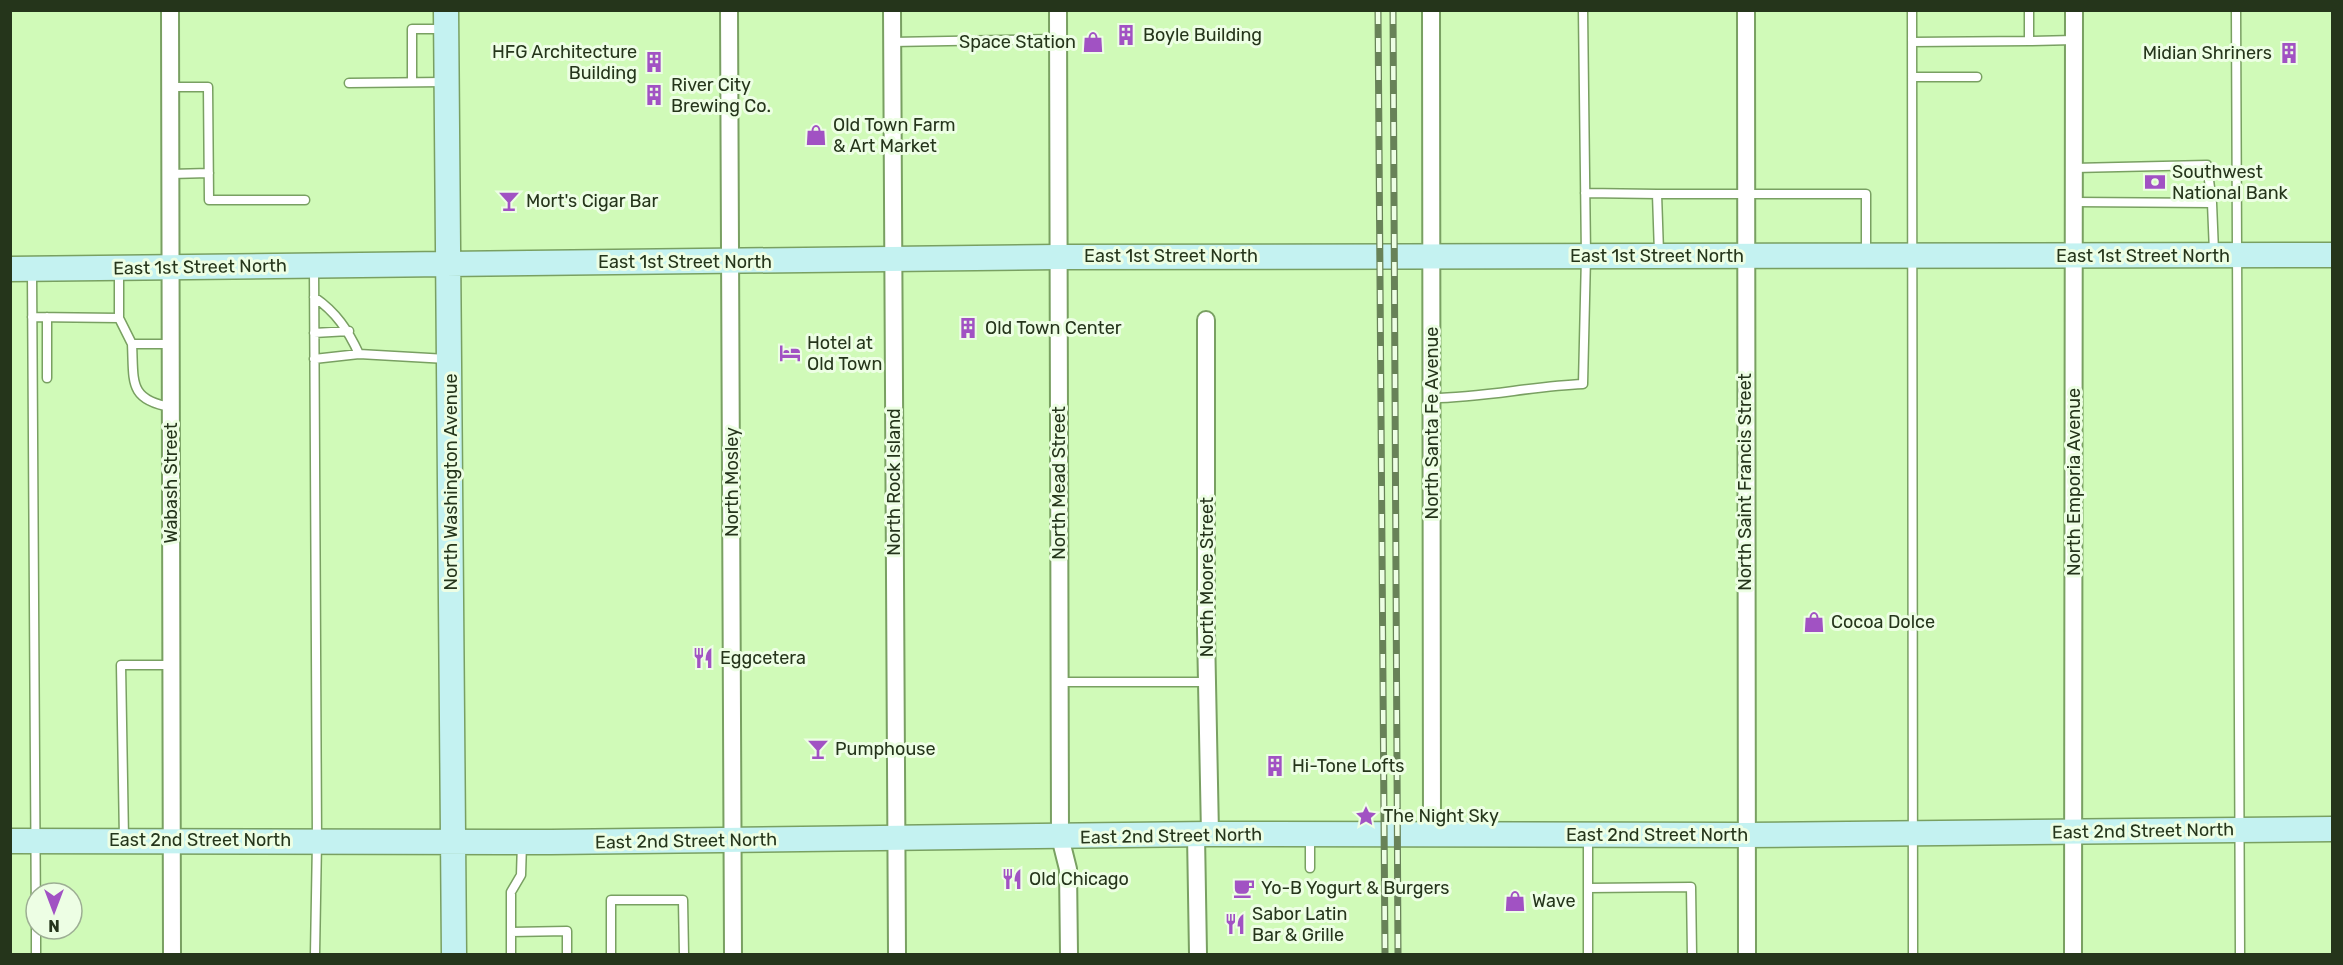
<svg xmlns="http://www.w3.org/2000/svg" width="2343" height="965" font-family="Rubik,sans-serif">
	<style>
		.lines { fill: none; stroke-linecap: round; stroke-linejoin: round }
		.lane-casing { stroke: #79a062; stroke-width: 11 }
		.street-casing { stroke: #79a062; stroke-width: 20 }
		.secondary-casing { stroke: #79a062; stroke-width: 27 }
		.lane { stroke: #fff; stroke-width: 8 }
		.street { stroke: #fff; stroke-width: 16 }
		.secondary { stroke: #c4f2f1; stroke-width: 24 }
		.rail-casing { stroke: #688258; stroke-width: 7 }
		.rail { stroke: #edfee4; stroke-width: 4.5; stroke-dasharray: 14; stroke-linecap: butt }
		.labels { text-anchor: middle; stroke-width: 6; stroke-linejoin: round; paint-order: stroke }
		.poi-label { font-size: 18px; fill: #25351b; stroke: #edfee4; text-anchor: start }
		.street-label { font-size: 18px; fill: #25351b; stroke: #edfee4 }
	</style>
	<rect width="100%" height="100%" fill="#d0fab8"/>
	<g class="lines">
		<defs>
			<path id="lane" d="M1912,10L1913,954
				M2236,10L2240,954
				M2029,41L2074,40
				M892,42L1058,39
				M1912,42L2029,41V10
				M1912,77H1977
				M412,82V29H443
				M349,83L444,82
				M170,87H208L209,200H305
				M2074,168L2207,165L2212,203L2075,202
				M171,174L209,173
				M1585,193L1657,194
				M2212,203L2214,252
				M1659,253L1657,194H1866V253
				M314,268L317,841L315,954
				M32,272L36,928
				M314,297C336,312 348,330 359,354
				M32,317L119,318V269
				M47,317V378
				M119,318L132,344H171
				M314,333L349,331
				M132,344C134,381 128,400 171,407
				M314,359L359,354L447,359
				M1432,398C1482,398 1532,386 1583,384L1586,256L1583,10
				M1060,682H1207
				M1310,836V868
				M1588,838V954
				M124,839L121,665H171
				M1588,888L1691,887L1692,954
				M36,929V954
				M511,932L567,931V954
				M511,954V892L521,875L522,843
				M611,954V900H683L684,954"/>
			<path id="street" d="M170,10L172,954
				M729,10L733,954
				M892,10L897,954
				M1058,10L1060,837L1068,869L1069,954
				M1431,10L1432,835
				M1746,10L1747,954
				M1206,320V632L1210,834
				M1196,835L1198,954
				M2073,954L2074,10"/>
			<path id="secondary" d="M446,10L454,954
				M10,269L1058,257L2332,255
				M10,841L551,842L1210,834L1746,835L2332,829"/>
		</defs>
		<use href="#lane" class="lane-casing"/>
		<use href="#street" class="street-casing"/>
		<use href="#secondary" class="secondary-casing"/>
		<use href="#lane" class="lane"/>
		<use href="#street" class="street"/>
		<use href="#secondary" class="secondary"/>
		<defs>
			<path id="rail" d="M1378,10L1385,954
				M1393,10L1398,954"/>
		</defs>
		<use href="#rail" class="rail-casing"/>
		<use href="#rail" class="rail"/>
	</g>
	<defs>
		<symbol id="building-bare" viewBox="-9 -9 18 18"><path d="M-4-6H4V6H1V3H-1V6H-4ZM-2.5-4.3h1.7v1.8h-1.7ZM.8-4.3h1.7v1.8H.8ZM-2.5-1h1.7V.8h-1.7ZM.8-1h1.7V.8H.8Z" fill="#a152c3" stroke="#edfee4" stroke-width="2.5" paint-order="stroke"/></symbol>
		<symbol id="shop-bare" viewBox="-9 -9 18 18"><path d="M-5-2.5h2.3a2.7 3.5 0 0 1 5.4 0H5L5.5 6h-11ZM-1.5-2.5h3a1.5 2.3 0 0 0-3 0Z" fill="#a152c3" stroke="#edfee4" stroke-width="2.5" paint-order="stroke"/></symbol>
		<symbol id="bank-bare" viewBox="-9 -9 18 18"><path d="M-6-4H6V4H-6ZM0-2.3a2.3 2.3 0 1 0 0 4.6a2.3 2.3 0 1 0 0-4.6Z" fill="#a152c3" stroke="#edfee4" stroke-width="2.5" paint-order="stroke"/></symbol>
		<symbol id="bar-bare" viewBox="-9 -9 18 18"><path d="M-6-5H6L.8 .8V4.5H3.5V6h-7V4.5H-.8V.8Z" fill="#a152c3" stroke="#edfee4" stroke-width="2.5" paint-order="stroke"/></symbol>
		<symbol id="hotel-bare" viewBox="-9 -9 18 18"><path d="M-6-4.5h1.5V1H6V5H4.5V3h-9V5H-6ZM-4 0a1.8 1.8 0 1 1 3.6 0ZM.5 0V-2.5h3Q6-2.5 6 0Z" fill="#a152c3" stroke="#edfee4" stroke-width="2.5" paint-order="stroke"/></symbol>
		<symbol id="restaurant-bare" viewBox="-9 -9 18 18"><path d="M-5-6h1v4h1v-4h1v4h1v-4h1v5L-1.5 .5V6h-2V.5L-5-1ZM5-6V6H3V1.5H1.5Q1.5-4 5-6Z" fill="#a152c3" stroke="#edfee4" stroke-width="2.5" paint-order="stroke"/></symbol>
		<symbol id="sight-bare" viewBox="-9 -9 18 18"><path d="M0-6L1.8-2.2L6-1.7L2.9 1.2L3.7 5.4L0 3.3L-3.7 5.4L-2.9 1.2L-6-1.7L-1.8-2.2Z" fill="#a152c3" stroke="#edfee4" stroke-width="2.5" paint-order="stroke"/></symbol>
		<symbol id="cafe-bare" viewBox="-9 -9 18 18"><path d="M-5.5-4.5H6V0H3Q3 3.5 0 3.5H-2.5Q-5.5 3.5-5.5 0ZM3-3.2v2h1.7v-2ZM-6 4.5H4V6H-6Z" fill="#a152c3" stroke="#edfee4" stroke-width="2.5" paint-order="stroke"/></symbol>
	</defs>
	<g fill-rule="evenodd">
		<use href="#building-bare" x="1111" y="20" width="30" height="30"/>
		<use href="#shop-bare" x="1078" y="27" width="30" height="30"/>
		<use href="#building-bare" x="2274" y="38" width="30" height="30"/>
		<use href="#building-bare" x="639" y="47" width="30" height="30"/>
		<use href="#building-bare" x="639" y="80" width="30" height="30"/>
		<use href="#shop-bare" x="801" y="120" width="30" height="30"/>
		<use href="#bank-bare" x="2140" y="167" width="30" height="30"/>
		<use href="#bar-bare" x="494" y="186" width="30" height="30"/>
		<use href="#building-bare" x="953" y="313" width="30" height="30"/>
		<use href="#hotel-bare" x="775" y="338" width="30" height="30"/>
		<use href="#shop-bare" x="1799" y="607" width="30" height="30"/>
		<use href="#restaurant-bare" x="688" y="643" width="30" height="30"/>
		<use href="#bar-bare" x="803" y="734" width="30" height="30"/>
		<use href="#building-bare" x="1260" y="751" width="30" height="30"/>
		<use href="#sight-bare" x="1351" y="801" width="30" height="30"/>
		<use href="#restaurant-bare" x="997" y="864" width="30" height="30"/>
		<use href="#cafe-bare" x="1229" y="873" width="30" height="30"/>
		<use href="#shop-bare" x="1500" y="886" width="30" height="30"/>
		<use href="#restaurant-bare" x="1220" y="909" width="30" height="30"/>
	</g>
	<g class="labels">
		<g class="poi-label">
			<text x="1143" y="41">Boyle Building</text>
			<text x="1076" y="48" text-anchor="end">Space Station</text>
			<text x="637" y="58" text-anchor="end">HFG Architecture<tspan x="637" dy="21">Building</tspan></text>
			<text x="2272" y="59" text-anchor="end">Midian Shriners</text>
			<text x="671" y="91">River City<tspan x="671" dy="21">Brewing Co.</tspan></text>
			<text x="833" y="131">Old Town Farm<tspan x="833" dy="21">&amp; Art Market</tspan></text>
			<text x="2172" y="178">Southwest<tspan x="2172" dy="21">National Bank</tspan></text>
			<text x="526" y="207">Mort's Cigar Bar</text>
			<text x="985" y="334">Old Town Center</text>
			<text x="807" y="349">Hotel at<tspan x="807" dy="21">Old Town</tspan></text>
			<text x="1831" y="628">Cocoa Dolce</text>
			<text x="720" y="664">Eggcetera</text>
			<text x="835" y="755">Pumphouse</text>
			<text x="1292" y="772">Hi-Tone Lofts</text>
			<text x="1383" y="822">The Night Sky</text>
			<text x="1029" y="885">Old Chicago</text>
			<text x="1261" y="894">Yo-B Yogurt &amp; Burgers</text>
			<text x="1532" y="907">Wave</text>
			<text x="1252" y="920">Sabor Latin<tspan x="1252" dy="21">Bar &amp; Grille</tspan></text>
		</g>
		<g class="street-label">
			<text x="1171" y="262">East 1st Street North</text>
			<text x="1657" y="262">East 1st Street North</text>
			<text x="2143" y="262">East 1st Street North</text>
			<text x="685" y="268">East 1st Street North</text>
			<text transform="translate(200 267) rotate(-1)" y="6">East 1st Street North</text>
			<text transform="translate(1432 423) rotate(-90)" y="6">North Santa Fe Avenue</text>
			<text transform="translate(451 482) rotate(-90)" y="6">North Washington Avenue</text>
			<text transform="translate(732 482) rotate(-90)" y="6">North Mosley</text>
			<text transform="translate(894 482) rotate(-90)" y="6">North Rock Island</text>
			<text transform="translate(1745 482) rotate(-90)" y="6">North Saint Francis Street</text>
			<text transform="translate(2074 482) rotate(-90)" y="6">North Emporia Avenue</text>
			<text transform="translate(171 483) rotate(-90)" y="6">Wabash Street</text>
			<text transform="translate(1059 483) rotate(-90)" y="6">North Mead Street</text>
			<text transform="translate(1207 577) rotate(-90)" y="6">North Moore Street</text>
			<text transform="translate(2143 831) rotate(-1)" y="6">East 2nd Street North</text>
			<text x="1657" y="841">East 2nd Street North</text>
			<text transform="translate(1171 836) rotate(-1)" y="6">East 2nd Street North</text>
			<text x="200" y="846">East 2nd Street North</text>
			<text transform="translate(686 841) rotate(-1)" y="6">East 2nd Street North</text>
		</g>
	</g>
	<rect width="2343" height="965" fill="none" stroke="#25351b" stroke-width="24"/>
	<g transform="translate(54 911) rotate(180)"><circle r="28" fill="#edfee4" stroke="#9dae94" stroke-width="1.5"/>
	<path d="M0-4.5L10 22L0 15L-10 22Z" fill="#a152c3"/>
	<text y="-9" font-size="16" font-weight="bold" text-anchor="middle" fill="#25351b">N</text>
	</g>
</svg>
